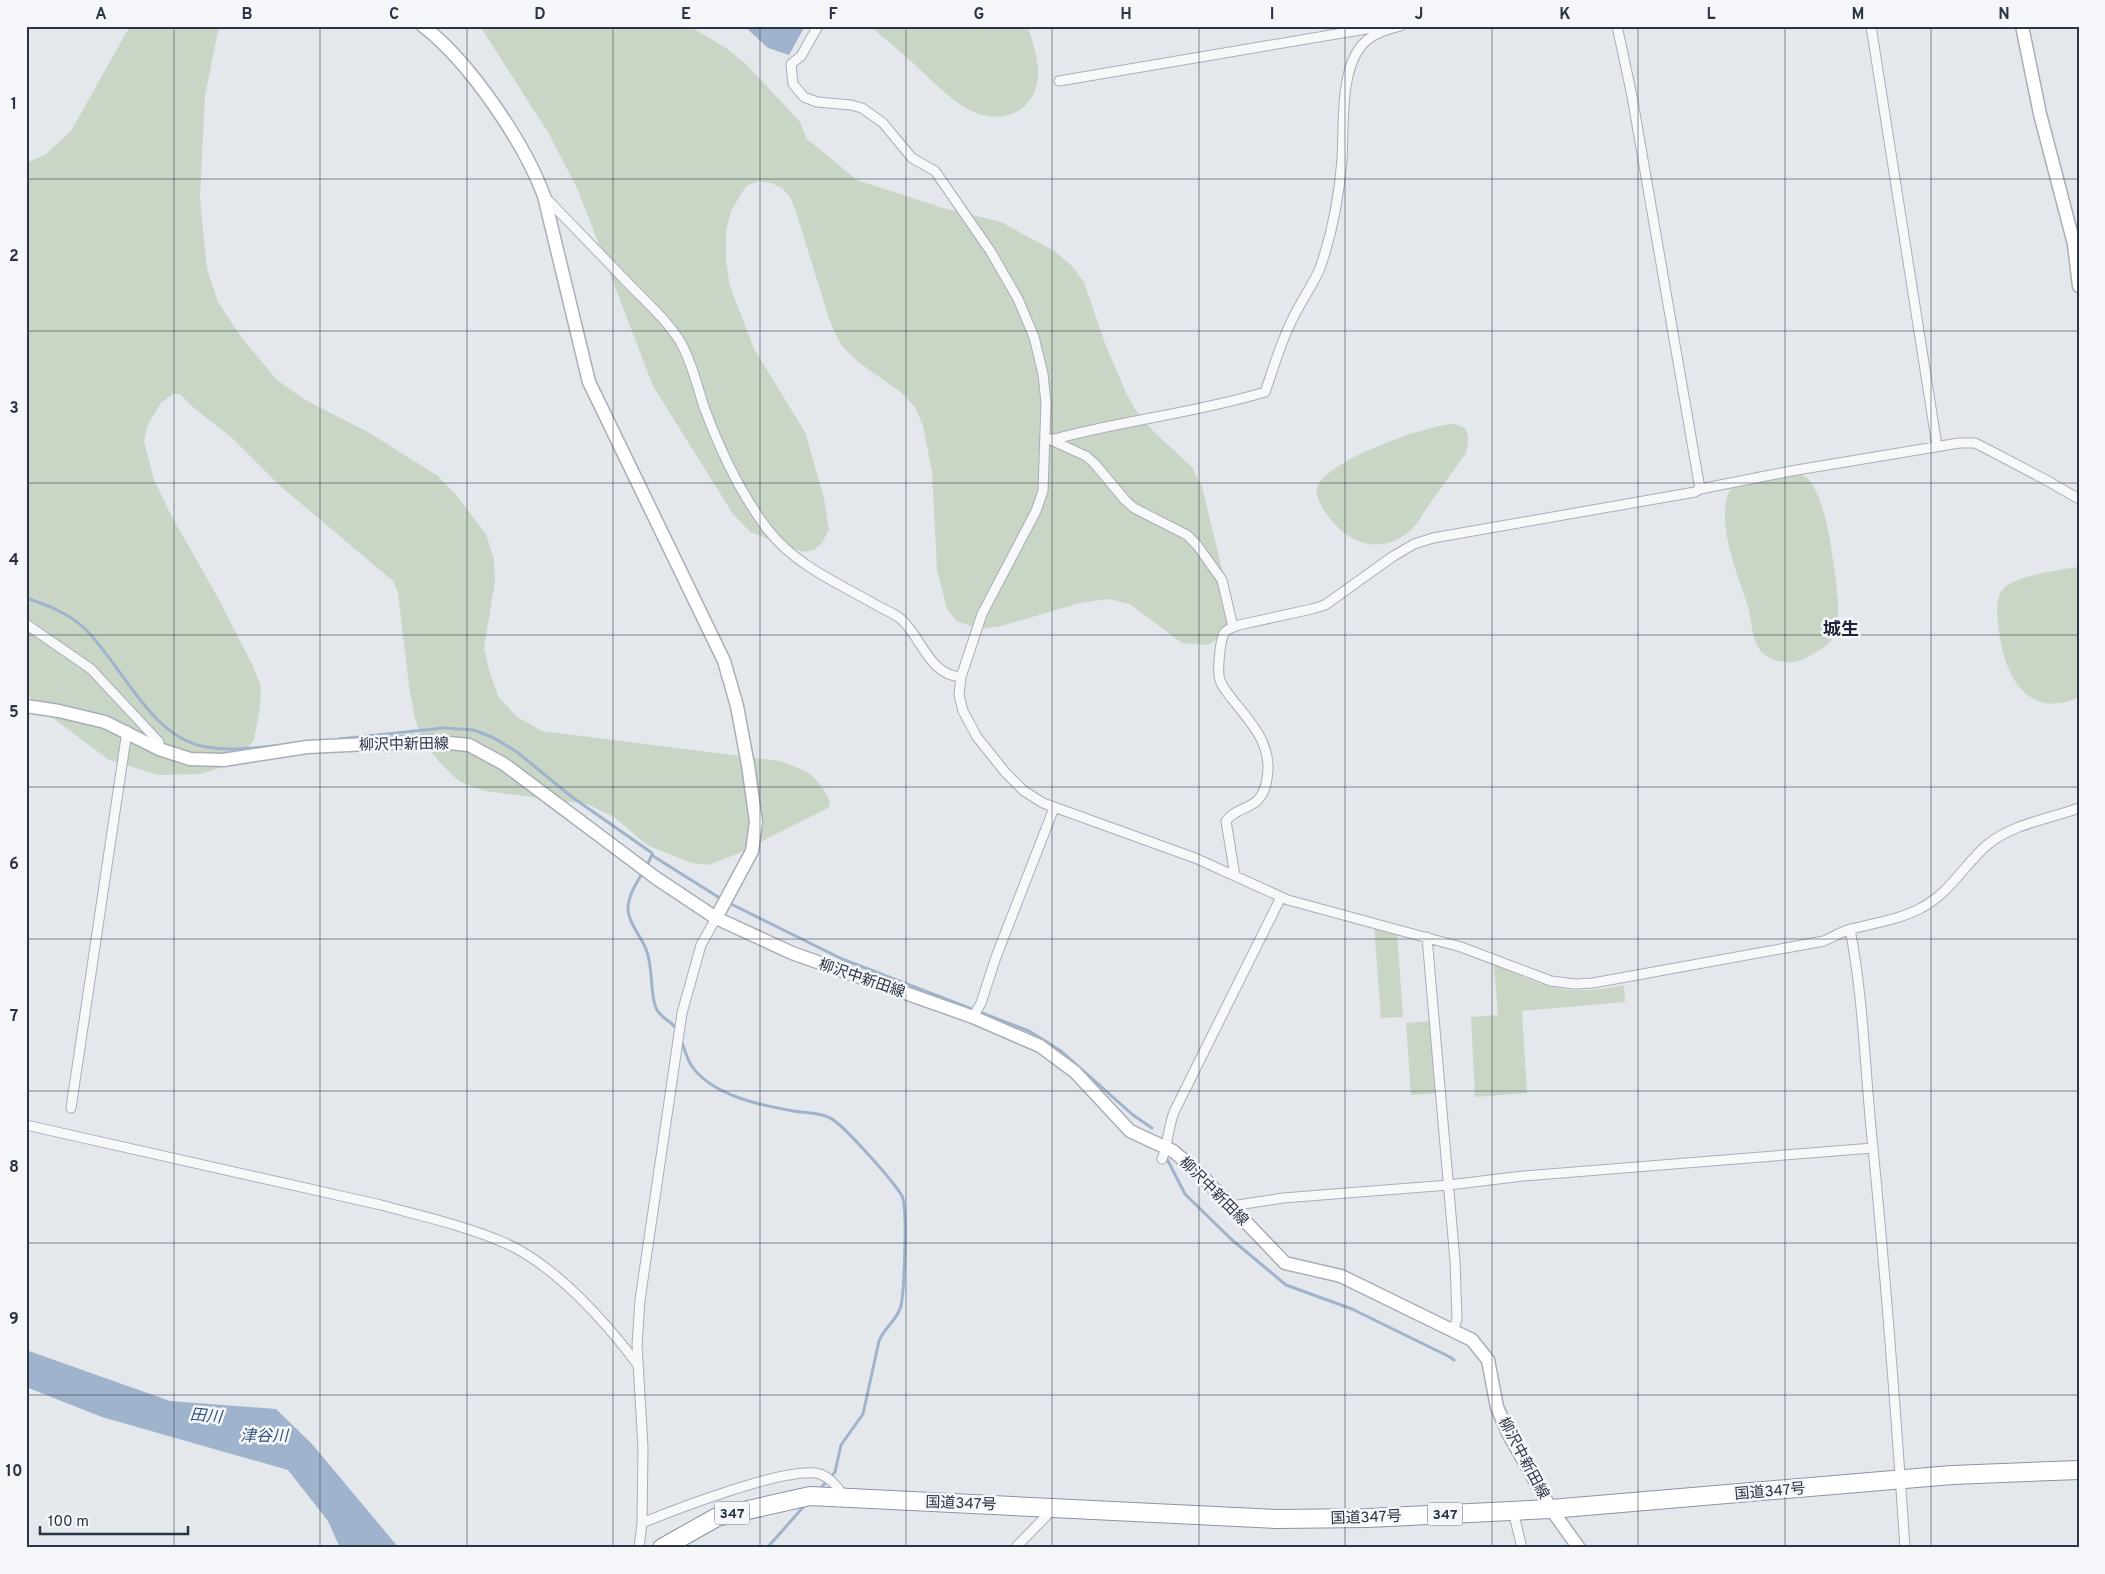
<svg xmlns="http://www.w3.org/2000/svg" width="2105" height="1574" font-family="Overpass,'Noto Sans JP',sans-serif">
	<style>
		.green { fill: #c9d6c5 }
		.water { fill: #9fb4cc }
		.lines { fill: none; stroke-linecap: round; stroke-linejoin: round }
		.stream { stroke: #9fb4cc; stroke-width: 3 }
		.street-casing { stroke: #a9aeb7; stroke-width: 11 }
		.secondary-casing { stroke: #a9aeb7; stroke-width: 15 }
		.highway-casing { stroke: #8b94a3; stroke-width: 20 }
		.street { stroke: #f7f8fa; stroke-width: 9 }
		.secondary { stroke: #fff; stroke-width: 12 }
		.highway { stroke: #fff; stroke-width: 18 }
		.grid { fill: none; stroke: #2b3445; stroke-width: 1; stroke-opacity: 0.55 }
		.labels { text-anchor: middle; stroke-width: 5; stroke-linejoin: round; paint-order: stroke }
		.shield { fill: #f4f6f9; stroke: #676e7b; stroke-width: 1 }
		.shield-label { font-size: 14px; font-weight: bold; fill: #2b3445 }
		.street-label { font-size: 15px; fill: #2b3445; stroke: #f4f6f9 }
		.water-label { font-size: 16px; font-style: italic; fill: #34527a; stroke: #f4f6f9 }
		.quarter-label { font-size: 18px; font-weight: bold; fill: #1d2536; stroke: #f4f6f9 }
		.neatline { fill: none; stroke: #2b3445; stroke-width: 2 }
		.grid-label { font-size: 16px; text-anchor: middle; font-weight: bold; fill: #2b3445 }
	</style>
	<rect width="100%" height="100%" fill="#e4e7ec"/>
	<path class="green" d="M130,26H219L205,96L200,198L207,269L218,302L241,337L277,380L305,400L368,432L438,476L457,496L486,534L494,560L495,581L484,648L489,670L498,696L517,717L542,731L780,761C807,771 818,774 830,802L828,808L737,854L708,865L688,862L647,845L614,817L587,804L485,791L459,781L442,765L424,743L415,720L409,686L398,593L393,581L279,485L232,438L194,408L180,394H173L161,403L148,424L144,441L154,480L171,515L217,596L253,666L261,687L260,707L254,740L234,763L201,774L159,775L109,760L53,718L26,694V163L45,155L71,131Z
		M480,26H689L726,48L746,64L800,122L807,139L857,180L943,208L1001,222L1056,252L1072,266L1084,282L1104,341L1127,395L1135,409L1153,431L1192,467L1202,487L1234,618L1221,638L1207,645L1182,643L1130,604L1108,599L1080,603L1001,626L979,629L957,621L947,609L937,570L932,472L923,426L915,407L903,394L857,361L841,345L830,322L797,215L790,197L782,188L771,183L758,181L746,186L731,211L726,231V261L730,286L754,349L805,432L824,498L829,529L822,543L814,550L803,552L750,532L733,514L653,386L578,190L549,134Z
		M870,26H1027C1036,49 1046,82 1028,102C1016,118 994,119 976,113C951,103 922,70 902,53C891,44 880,35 870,26Z
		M1455,424L1465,428C1470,437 1468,443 1466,453C1453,471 1441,488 1428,506C1423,513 1419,522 1413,528C1384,556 1350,546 1328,516C1323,510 1313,494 1318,485C1332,459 1425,425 1455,424Z
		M1759,471C1773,471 1791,469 1804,476C1820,484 1830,536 1832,553C1835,576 1844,618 1832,639C1828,646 1818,651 1811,655C1806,658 1800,661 1794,662C1782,663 1768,660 1760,650C1751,638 1752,620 1748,606C1738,576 1710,510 1735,483C1742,476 1751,474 1759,471Z
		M2079,567V697C2027,721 2004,674 1999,631C1997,617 1994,597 2005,587C2018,576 2061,569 2079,567Z
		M1374,925L1397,932L1403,1017L1381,1018Z
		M1494,965C1547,987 1565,997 1624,985L1625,1002L1522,1011L1527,1093L1475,1097L1471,1017L1498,1015Z
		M1432,1021L1438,1093L1411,1095L1406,1023Z"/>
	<path class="water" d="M744,26H805L789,55L768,48Z
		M26,1350L170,1401L276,1409L312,1444L399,1548H340L328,1521L288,1470L102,1417L26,1387Z"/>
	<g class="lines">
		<path class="stream" d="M26,598C47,605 66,612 83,627C121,662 150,739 207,747C230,751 253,748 276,746
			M339,739L444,728L474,730L494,738L517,752L572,797L652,853L653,856L723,900
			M647,866L652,854
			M643,872C636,884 628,895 628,910C629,925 643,938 647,952C653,969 650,994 656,1008C660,1018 672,1021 677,1030
			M729,903L842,959L1029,1031L1061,1051L1133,1115L1152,1128
			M681,1040C684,1048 687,1058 691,1065C711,1095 759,1105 793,1111C805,1113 819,1112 830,1118C842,1123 895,1183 902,1196C908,1208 904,1291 901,1306C897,1321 885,1326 879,1341L863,1414L841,1445L835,1472L819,1490
			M1166,1157L1185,1194L1231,1239L1286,1285L1352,1309L1450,1357L1454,1360
			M767,1548L806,1504"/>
		<defs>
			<path id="street" d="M818,26L801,56L791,64L793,84L804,97L817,102L851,105L862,108L883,123L912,158L935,171L991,252L1018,299L1034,337L1043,374L1046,403L1043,491L1036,511L982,614L961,677L959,695L963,711L977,737L1005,772L1024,791L1043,803L1195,858L1288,900L1461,947L1551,981L1575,984L1593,983L1824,941C1833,937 1842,931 1852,929C1874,923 1901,919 1921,908C1949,894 1964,865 1987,845C2012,824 2049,819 2079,808
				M1617,26L1632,96L1700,489
				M1871,26L1937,446
				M1059,81L1372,28L1385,30
				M544,196C572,225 600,254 628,283C646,302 668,321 681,343C692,363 697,385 704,407C720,450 741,495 769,531C795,564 835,582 871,602C880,608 892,612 901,619C922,638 929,675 961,677
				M1045,439H1055C1124,420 1196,413 1265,392C1274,367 1281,341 1293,318C1301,301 1313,285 1320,268C1332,234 1339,196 1342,160C1344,128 1340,76 1359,49C1368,35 1385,30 1401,26
				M1051,440L1086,456L1095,464L1125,500L1134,508L1187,535L1197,545L1222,580L1233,627
				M26,624L91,669L159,742V749
				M1235,876L1226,821C1237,805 1260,811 1266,784C1275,747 1253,725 1232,699C1228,693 1222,687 1220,680C1217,672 1220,638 1225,632C1229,628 1234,627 1239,625L1312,609L1325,605L1392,557L1414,544L1433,538L1695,492L1700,489L1791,471L1959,443H1975L1985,448L2046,480L2079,499
				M1850,929C1864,1001 1865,1075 1873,1148C1886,1281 1896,1414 1905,1548
				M1427,937L1455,1261L1457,1319L1453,1331
				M973,1017L981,1003L996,957L1054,808
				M71,1108L127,731
				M26,1125L381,1205C422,1216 466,1226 505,1243C555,1265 606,1322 638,1365
				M1162,1159C1168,1144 1168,1128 1174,1112L1281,897
				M1231,1206L1283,1198L1449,1185L1523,1176L1873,1148
				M1513,1511L1522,1548
				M642,1523C674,1510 789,1465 820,1474C831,1478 838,1488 845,1497
				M639,1548L642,1523L643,1448L637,1345L640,1300L682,1013L701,945L716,918
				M1015,1548L1053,1509"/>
			<path id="secondary" d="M423,26C469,61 524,142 544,196L589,382L724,661L737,706L748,765L756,822L752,851L716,918
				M2022,26L2040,114L2074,244L2079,286
				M26,706L59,711L105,722L159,749L190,759L223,760L307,747L430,741L469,745L504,764L656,878L716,918L792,953L973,1017L1040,1046L1075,1072L1130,1131L1173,1151L1199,1173L1285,1263L1341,1276L1472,1340L1488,1360L1497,1407L1508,1433L1551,1509L1579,1548"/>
			<path id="highway" d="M662,1548L717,1517L810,1496L1277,1519L1368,1518L1551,1509L1952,1475L2079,1470"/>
		</defs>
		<use href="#street" class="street-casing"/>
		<use href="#secondary" class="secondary-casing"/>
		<use href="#highway" class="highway-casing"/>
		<use href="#street" class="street"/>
		<use href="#secondary" class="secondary"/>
		<use href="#highway" class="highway"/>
	</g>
	<path class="grid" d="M174,26V1548M320,26V1548M467,26V1548M613,26V1548M760,26V1548M906,26V1548M1052,26V1548M1199,26V1548M1345,26V1548M1492,26V1548M1638,26V1548M1785,26V1548M1931,26V1548M26,179H2079M26,331H2079M26,483H2079M26,635H2079M26,787H2079M26,939H2079M26,1091H2079M26,1243H2079M26,1395H2079"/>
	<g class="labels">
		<g class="shield">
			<rect x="714.5" y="1501.5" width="35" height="23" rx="4"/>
			<rect x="1427.5" y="1502.5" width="35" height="23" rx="4"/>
		</g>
		<g class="shield-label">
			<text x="732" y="1518">347</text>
			<text x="1445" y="1519">347</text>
		</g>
		<g class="street-label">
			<text transform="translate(404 744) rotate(-1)" y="5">柳沢中新田線</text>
			<text transform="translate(862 978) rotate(19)" y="5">柳沢中新田線</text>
			<text transform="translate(1214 1191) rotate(45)" y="5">柳沢中新田線</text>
			<text transform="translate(1524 1458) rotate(62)" y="5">柳沢中新田線</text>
			<text transform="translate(1770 1491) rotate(-5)" y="5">国道347号</text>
			<text transform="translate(961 1503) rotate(2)" y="5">国道347号</text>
			<text transform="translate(1366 1517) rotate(-2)" y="5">国道347号</text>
		</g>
		<g class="water-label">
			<text transform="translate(206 1415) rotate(5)" y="6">田川</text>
			<text x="264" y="1441">津谷川</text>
		</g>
		<g class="quarter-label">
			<text x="1841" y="635">城生</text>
		</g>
	</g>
	<rect width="2105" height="1574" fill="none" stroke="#f4f6f9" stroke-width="55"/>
	<path d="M40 1526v8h148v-8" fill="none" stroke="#2b3445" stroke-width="2.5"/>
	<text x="48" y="1526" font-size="15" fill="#2b3445" stroke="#f4f6f9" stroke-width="4" paint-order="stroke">100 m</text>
	<rect x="28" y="28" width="2050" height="1518" class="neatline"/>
	<g class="grid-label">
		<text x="101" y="19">A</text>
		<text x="247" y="19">B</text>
		<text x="394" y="19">C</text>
		<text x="540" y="19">D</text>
		<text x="686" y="19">E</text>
		<text x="833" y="19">F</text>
		<text x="979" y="19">G</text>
		<text x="1126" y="19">H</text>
		<text x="1272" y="19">I</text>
		<text x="1419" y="19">J</text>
		<text x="1565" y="19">K</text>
		<text x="1711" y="19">L</text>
		<text x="1858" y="19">M</text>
		<text x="2004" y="19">N</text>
		<text x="14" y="109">1</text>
		<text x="14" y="261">2</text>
		<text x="14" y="413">3</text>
		<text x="14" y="565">4</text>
		<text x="14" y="717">5</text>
		<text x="14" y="869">6</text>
		<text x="14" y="1021">7</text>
		<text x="14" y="1172">8</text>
		<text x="14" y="1324">9</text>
		<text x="14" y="1476">10</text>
	</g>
</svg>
